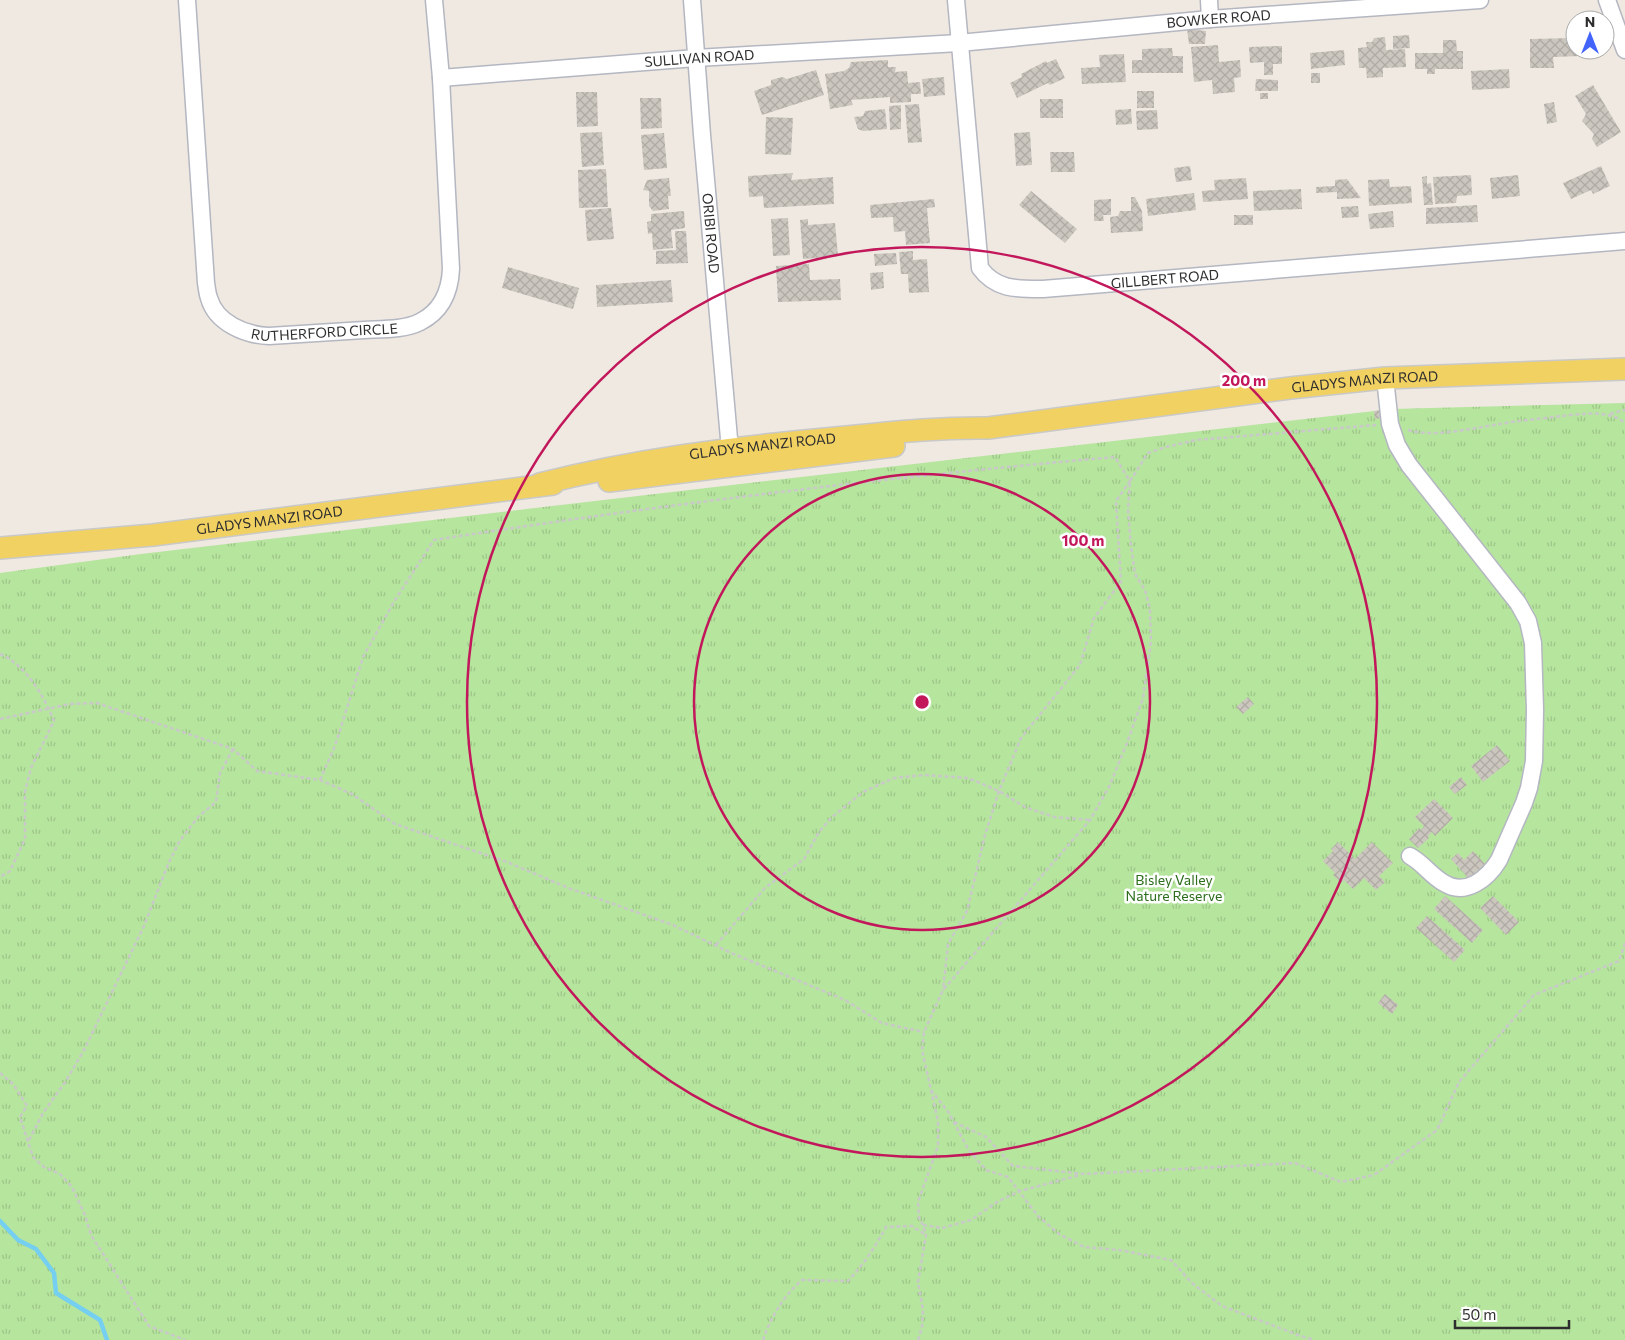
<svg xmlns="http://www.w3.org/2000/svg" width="1625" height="1340" font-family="Commissioner,sans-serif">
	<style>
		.park { fill: url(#park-tufts) }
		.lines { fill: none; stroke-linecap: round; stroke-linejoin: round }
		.stream { stroke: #75cff0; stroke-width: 4.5 }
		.building { fill: url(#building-cross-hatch) }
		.minor-casing { stroke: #b4b7c1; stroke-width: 19 }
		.major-casing { stroke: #c9c9c9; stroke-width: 24 }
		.path { stroke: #c9c9c9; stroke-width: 2.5; stroke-dasharray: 4 2.5; stroke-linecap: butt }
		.minor { stroke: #fff; stroke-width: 16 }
		.major { stroke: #f2d163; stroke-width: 21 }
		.ring { fill: none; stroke: #c2185b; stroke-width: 2.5 }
		.labels { text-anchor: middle; stroke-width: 5; stroke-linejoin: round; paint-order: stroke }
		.street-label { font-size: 14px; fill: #2e2e2e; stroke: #fff }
		.park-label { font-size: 14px; fill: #2c6e1b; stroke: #fff }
		.centre { fill: #c2185b; stroke: #fff; stroke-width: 2.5 }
		.ring-label { font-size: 15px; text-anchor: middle; font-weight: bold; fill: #c2185b; stroke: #fff; stroke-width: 5; stroke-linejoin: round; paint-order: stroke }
	</style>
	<defs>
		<pattern id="park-tufts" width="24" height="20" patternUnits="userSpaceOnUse" patternTransform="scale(1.25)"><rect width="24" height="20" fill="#b6e59e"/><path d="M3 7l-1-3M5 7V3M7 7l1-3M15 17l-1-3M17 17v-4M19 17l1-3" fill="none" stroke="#9dc588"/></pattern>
		<pattern id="building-cross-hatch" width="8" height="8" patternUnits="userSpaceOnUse" patternTransform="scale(1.25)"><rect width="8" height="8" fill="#cbc7bf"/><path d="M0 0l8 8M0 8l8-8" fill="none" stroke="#afaba4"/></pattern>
	</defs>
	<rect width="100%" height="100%" fill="#efe9e1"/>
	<path class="park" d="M1625,403V1340H0V573L141,554L732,485L1392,409Z"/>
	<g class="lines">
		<path class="stream" d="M0,1221L18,1240L36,1249L54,1273L56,1293L100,1320L107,1340"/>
	</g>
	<path class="building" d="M1187,29L1206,31L1205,44H1189Z
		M1409,35L1410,48L1393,49V36Z
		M1385,37L1386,50L1405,49L1406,67L1383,68V77L1367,78L1366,68H1359L1358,48L1367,47L1366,42H1372L1374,38Z
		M1575,38V50H1580V56L1553,57L1554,68H1530V39Z
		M1443,40H1456L1457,51H1463V69H1435V74H1427V69H1415V53H1443Z
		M1218,45L1219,62L1240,60L1241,77L1234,78L1235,92L1213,94L1212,80L1194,82L1191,47Z
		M1282,46V64H1273V75H1264V62L1250,63L1249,47Z
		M1172,48L1173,56H1183V73H1132V60H1142V49Z
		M1344,50L1345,65L1311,69L1310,53Z
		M1124,54L1126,82L1082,84L1081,68L1100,67L1099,55Z
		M1056,59L1065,78L1050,85L1048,83L1017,98L1010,83L1022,77L1021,74L1046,61L1047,63Z
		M888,60V67H896L895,72L907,71L908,83L920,82L921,94H911V102L890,103V97L851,100L853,105L830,109L825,74L844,71L849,68L851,62Z
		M1509,69L1510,88L1472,90L1471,71Z
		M816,70L824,95L762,115L754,91L771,85V80L782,77L787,79Z
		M1311,73H1320V83H1311Z
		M944,77L945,95L924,97L922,79Z
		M1256,79L1278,80V91H1255Z
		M1593,85L1621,132L1597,147L1592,139L1594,134L1582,121L1586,114L1575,96Z
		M1137,91H1154V108H1137Z
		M576,92H597L598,126L577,127Z
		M1260,93H1268V99H1260Z
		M640,98H661L662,128L641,129Z
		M1040,99H1063V118H1040Z
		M1554,102L1557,122L1547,124L1544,104Z
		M919,104L922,142L908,143L905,105Z
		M901,105V129L890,130L889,106Z
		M885,109L887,129L863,131L858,129L854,117L863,116L865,111Z
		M1131,109L1132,124L1116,125L1115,110Z
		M1157,110L1158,129L1137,130L1136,111Z
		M766,117L793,118L791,155L765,154Z
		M602,132L604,165L582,167L580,133Z
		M1030,132L1032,165L1016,166L1014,133Z
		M664,133L667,168L644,170L641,135Z
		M1050,152H1074L1075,172H1051Z
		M1190,166L1192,180L1176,182L1174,168Z
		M1601,166L1610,186L1593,194L1591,190L1571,199L1563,183Z
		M606,169L608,207L579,208L578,170Z
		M793,173L791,180L833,177L834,204L764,208L763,196L749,197L748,176Z
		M1471,175L1472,195L1457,196L1456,203L1435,204L1433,177Z
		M1518,175L1520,196L1492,199L1490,178Z
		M1427,176V184L1431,183L1433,205H1424L1422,177Z
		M669,178L671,196H668L669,209L653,211L649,206V191L643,190L647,180Z
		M1246,178L1248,199L1203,202L1202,191L1215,190L1214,180Z
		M1347,179L1361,198L1337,199V192L1316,193V187L1335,186V180Z
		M1389,179L1390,187L1411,186L1412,203L1369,206L1368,180Z
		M1301,189L1302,209L1254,211L1253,191Z
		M1031,191L1077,229L1065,243L1019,205Z
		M1194,193L1196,210L1148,216L1146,199Z
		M1131,197H1135L1142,211L1143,231L1111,233L1110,217L1118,216L1120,211H1131Z
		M934,199L935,207L927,208L930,243L906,245L905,231L894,232L893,217L871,218L870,205Z
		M1111,199V215H1103L1104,221H1094V200Z
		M1477,205L1478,222L1426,224V208Z
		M1358,206L1359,217L1342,218L1341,207Z
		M611,208L614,239L587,241L585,210Z
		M684,211L685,228L671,230L673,248L653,250L652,233L648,234L647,222L651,221V214Z
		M1393,211L1394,227L1370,229L1368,214Z
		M1234,215H1253V225H1234Z
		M788,218L790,255L773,256L771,219Z
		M808,219V225L835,223L838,256L803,259L800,220Z
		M675,231H686L688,263L656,264V251L676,250Z
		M913,251V260L927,259L929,292L909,293L908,274H901L899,252Z
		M896,253L897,264L875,266L874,254Z
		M809,264L810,280L840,279L841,300L778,302L776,266Z
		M508,267L579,288L573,309L502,288Z
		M883,272L884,288L871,290L870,273Z
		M671,280L673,302L597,307L596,285Z
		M1381,410L1382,418L1375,419L1374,411Z
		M1248,697L1254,704L1243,714L1236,707Z
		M1497,745L1510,761L1483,782L1471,766Z
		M1461,777L1467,785L1455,794L1449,787Z
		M1434,799L1453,818L1435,836L1432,832L1428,836L1429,838L1418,848L1409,839L1419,828L1421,830L1424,826L1415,817Z
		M1338,842L1355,859L1372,842L1393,863L1379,876L1385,882L1376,890L1364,878L1353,889L1344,880L1341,883L1333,875L1335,873L1323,861L1333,851L1331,849Z
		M1473,851L1485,864L1469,879L1451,859L1458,853L1464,860Z
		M1445,896L1483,930L1472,943L1434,909Z
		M1493,896L1519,922L1506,935L1480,908Z
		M1427,916L1465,950L1454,962L1416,928Z
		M1385,994L1398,1005L1392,1014L1378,1003Z"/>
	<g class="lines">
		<defs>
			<g id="minor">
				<path id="s1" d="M187,0L206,283C207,288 207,293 209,298C216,323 245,335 269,336C300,334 332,332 364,330C382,329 404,330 420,322C442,311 450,291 451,269L441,78L434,0"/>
				<path id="s2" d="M692,0L702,135L731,461"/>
				<path id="s3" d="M956,0L980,268C996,290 1017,289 1043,289L1625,241"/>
				<path d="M1209,0L1210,19"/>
				<path d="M1607,0L1625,50"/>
				<path id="s4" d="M441,78L696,58L959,43L1210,19L1480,0"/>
				<path d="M1385,378L1390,424L1397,445L1409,465L1518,603L1528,621L1533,643L1535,710L1534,761L1529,788L1524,803L1499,860C1488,878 1466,897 1444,883C1431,876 1423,863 1410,856"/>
			</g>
			<g id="major">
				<path d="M609,481L894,446"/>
				<path id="s5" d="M540,484C634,460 728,448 825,439C879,434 934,427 988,428L1290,388L1385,378L1625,369"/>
				<path id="s6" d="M0,548L153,535L553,484"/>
			</g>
		</defs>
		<use href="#minor" class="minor-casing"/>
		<use href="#major" class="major-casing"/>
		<path class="path" d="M1610,414L1625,410
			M1408,430C1434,438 1473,428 1500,424C1520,420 1541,419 1562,416C1582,414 1608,409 1625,423
			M0,654C26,665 44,696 54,721L31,768L25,791V839L10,871L0,877
			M0,719L70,704L97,703L233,749L257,771L320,780L352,794L395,824L507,862L571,889L673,925L729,952L845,1000L882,1023L924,1032
			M320,780L335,746L363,657L395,600L434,540C659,505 887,477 1115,457L1130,481L1116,501L1121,582L1094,618L1080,665L1021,738L999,791L985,835L967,911L948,944L943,990
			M716,945L765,888L804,859L819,832L832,817L863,792L894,778L925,775L968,778L999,791L1025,807L1054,817L1090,820
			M0,1073L14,1085L27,1106L20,1117L33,1157L44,1167L60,1174L72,1187L85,1215L91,1235L149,1326L185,1340
			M931,1090L949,1113L968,1149L986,1170L1008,1177L1038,1216L1059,1234L1084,1247L1119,1250L1171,1260L1192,1283L1222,1306L1298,1335L1314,1340
			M954,1122L986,1137L1013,1166L1084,1174L1295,1163L1341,1182L1374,1175L1437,1130L1459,1082L1534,995L1619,961L1625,943
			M29,1140L43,1113L66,1081L84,1050L144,926L169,862L179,842L198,817L216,802L220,773L233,749
			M923,1225L942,1228L971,1220L997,1202L1020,1191L1080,1175
			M763,1340C771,1317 783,1296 802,1280L848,1281C864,1264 875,1247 886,1227L912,1226L926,1235
			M918,1340L922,1327L923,1310L918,1282L926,1235L923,1225L919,1218L918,1202L938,1146V1121L922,1050L924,1032L943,990L1090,820L1109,787L1127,743L1143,698L1151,642L1150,609L1145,590L1135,574L1131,546L1128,510L1130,481L1148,453L1166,447L1196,440L1376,425"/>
		<use href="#minor" class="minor"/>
		<use href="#major" class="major"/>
	</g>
	<g class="ring">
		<circle cx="922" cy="702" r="228"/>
		<circle cx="922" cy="702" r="455"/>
	</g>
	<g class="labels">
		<g class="street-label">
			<text dy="5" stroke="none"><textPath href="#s4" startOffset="780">BOWKER ROAD</textPath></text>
			<text dy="5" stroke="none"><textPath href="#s4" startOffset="259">SULLIVAN ROAD</textPath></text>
			<text dy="5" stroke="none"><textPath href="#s2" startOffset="234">ORIBI ROAD</textPath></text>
			<text dy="5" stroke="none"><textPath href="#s3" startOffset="461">GILLBERT ROAD</textPath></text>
			<text dy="5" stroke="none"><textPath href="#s1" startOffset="430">RUTHERFORD CIRCLE</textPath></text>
			<text dy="5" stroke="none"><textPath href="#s5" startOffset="832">GLADYS MANZI ROAD</textPath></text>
			<text dy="5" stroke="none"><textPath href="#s5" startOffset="226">GLADYS MANZI ROAD</textPath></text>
			<text dy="5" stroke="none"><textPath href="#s6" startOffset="271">GLADYS MANZI ROAD</textPath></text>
		</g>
		<g class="park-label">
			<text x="1174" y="885">Bisley Valley<tspan x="1174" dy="16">Nature Reserve</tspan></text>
		</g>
	</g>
	<circle cx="922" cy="702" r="8" class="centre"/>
	<g class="ring-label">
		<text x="1244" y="386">200 m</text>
		<text x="1083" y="546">100 m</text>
	</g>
	<g transform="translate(1590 35)"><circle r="24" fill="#ffffff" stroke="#ababab"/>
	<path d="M0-4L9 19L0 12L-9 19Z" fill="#4264fb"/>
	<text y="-8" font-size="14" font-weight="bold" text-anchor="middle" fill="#2e2e2e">N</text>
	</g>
	<path d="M1455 1320v8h114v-8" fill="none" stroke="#2e2e2e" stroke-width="2.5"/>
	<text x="1462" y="1320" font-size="15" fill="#2e2e2e" stroke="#ffffff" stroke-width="4" paint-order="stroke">50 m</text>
</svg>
